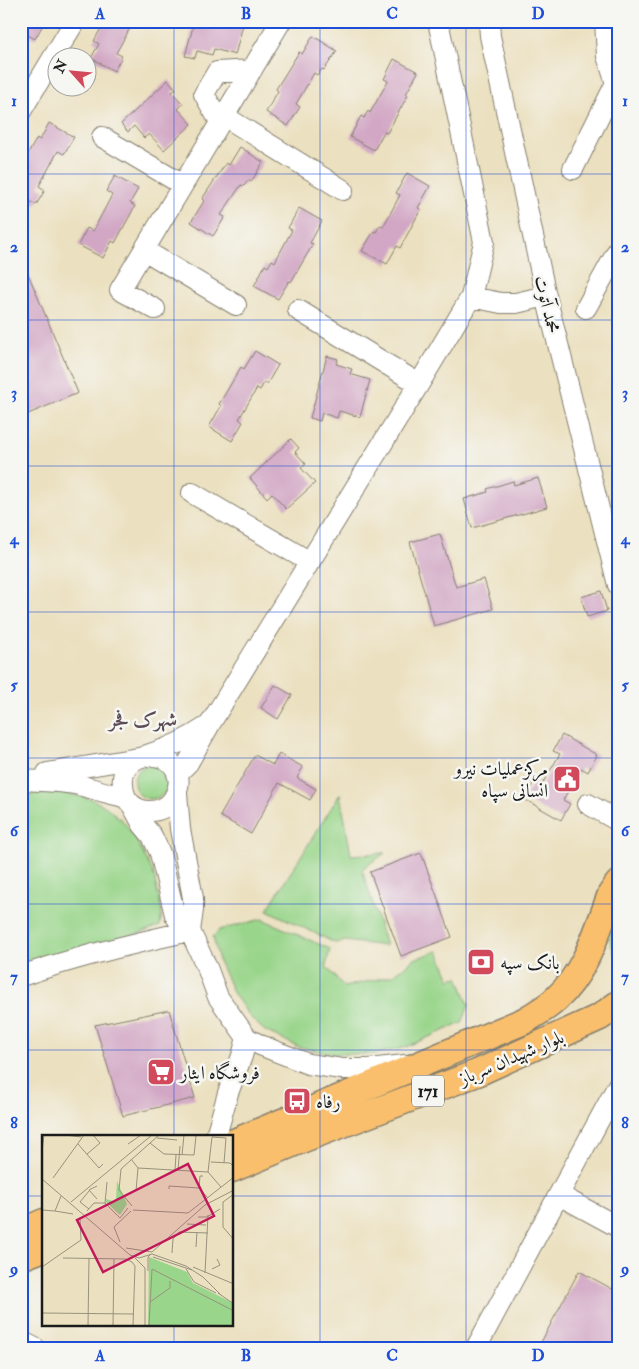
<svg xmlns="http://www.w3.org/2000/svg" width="639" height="1369" font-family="'IM FELL Double Pica',Amiri,serif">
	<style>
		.green { fill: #99d58a; stroke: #5a7853 }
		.building { fill: #d2a7c5 }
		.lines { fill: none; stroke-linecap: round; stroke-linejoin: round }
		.minor-casing { stroke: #847e6e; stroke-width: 22 }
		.major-casing { stroke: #847e6e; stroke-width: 29 }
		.minor { stroke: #fff; stroke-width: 20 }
		.major { stroke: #f9bf6d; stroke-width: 26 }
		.grid { fill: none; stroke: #1d4ed8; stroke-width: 1; stroke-opacity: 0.55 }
		.labels { text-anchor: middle; stroke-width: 5; stroke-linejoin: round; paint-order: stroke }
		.shield { fill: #f6f6f2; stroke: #5d5d5c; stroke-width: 1 }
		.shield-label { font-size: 18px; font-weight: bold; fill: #1c1c1c }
		.street-label { font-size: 19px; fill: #1c1c1c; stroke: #f6f6f2 }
		.poi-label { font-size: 19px; fill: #1c1c1c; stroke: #f6f6f2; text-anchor: start }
		.neighbourhood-label { font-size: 20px; font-weight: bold; fill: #5c4d57; stroke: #f6f6f2 }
		.inset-road { fill: none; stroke: #98927e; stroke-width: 1 }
		.view { fill: #c2185b; fill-opacity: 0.15; stroke: #c2185b; stroke-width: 2.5 }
		.inset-edge { fill: none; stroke: #1c1c1c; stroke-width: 2.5 }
		.neatline { fill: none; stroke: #1d4ed8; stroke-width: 2 }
		.grid-label { font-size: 16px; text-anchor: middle; font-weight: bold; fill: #1d4ed8 }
	</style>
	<rect width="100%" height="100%" fill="#f6f6f2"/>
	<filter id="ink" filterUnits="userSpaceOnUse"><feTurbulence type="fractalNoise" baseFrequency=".02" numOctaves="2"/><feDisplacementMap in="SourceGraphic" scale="10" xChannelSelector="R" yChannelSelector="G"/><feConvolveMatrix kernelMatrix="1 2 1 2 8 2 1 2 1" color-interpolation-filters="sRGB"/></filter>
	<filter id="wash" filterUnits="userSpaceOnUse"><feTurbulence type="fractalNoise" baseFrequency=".0096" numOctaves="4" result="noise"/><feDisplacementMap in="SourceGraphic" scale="20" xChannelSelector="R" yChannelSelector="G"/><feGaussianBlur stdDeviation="1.12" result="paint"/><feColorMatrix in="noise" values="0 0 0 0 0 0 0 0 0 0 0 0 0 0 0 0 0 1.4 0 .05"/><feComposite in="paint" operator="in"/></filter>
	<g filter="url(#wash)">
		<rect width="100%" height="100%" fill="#ebe0bf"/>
		<path class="green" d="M134 782a17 17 0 1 1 34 0a17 17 0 1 1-34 0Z
			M61,792L92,799L106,807L123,821L134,836L153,872L162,912L160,926L140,933L21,965V796L31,794Z
			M340,794L351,855L385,853L362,869L386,946L345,941L335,943L267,910Z
			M618,907V961L610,942V925Z
			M262,919L330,949L326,966L344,987L391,976L405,967L414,959L438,951L450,979L458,977L469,1005L462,1023L403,1048L376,1054H334L299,1047L265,1031L250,1017L234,994L219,961L213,937L219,930Z"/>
		<g id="blocks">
			<path class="building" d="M21,21H45L35,39L21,31Z
				M105,21H134L116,53L122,56L114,71L91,58L99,44L94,41Z
				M202,21H244L235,55L214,49L212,55L197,51L195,58L185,56L194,23L201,25Z
				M313,36L337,51L324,70L322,69L317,75L314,73L296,104L300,107L288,126L266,112L278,91L276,89L299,52L302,54Z
				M394,59L418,72L406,94L408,95L387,133L384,132L374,150L350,137L361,116L364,118L368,111L370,113L388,81L384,79Z
				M168,80L176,89L172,92L183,104L178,109L192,124L164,150L149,134L144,138L134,126L128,132L121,124Z
				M49,123L74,137L64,154L58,151L39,186L45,190L36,205L21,196V166L37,138L40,140Z
				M240,147L263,162L251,182L248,180L244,186L241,185L221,215L225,217L213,236L191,222L204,201L202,199L226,163L229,165Z
				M407,173L430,186L418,208L421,209L400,248L397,246L387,264L362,251L374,231L376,232L380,225L383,227L400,195L396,193Z
				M115,176L138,189L130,203L135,206L115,243L112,241L103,258L78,245L87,228L93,231L112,195L106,191Z
				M299,208L322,221L310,243L313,244L291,282L289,281L278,299L254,286L265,265L268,267L272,260L275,262L292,230L288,228Z
				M21,257L78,393L21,417Z
				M255,351L278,365L267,384L264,383L260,390L257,388L239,419L243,422L232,441L209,427L221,406L219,404L241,367L244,369Z
				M327,356L338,359L336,364L352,369L350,374L370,380L360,417L339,411L337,418L322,413L320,421L310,418Z
				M291,439L299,448L295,452L306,464L301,468L315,483L286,509L272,493L267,498L250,478Z
				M538,478L547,507L472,528L464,499L488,492L487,489L513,481L514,485Z
				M440,534L456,587L484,579L493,609L434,626L410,542Z
				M601,591L607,611L587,617L581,597Z
				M275,685L292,695L278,719L261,708Z
				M562,735L597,755L588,772L581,768L563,800L570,804L561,820L524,799L534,782L541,786L560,754L553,751Z
				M279,754L303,767L297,778L316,789L310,800L279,783L251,834L220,816L255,755L273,765Z
				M421,853L452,937L401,956L370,872Z
				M169,1010L195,1098L123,1116L95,1025Z
				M579,1271L618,1292V1348H538Z"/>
		</g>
	</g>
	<g filter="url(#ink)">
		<use href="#blocks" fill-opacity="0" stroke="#847e6e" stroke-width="1"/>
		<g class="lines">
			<defs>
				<path id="minor" d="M489,21L490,36L546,296L618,585
					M605,21L607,56L616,83L618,84
					M21,111L75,21
					M224,116L343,190
					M220,122L204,94L217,72L252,70
					M102,137L183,185
					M573,169L616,83
					M144,250L236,305
					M471,297L501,303H516L546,296
					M586,308L618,250
					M155,309L120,290L281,21
					M298,310L419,384
					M192,493L310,562
					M147,755C170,748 187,740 206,727
					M47,773L138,758
					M177,774L188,763L210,724L419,384L471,297L484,242L438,21
					M21,780C37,781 52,781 67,783C81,784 94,790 108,793C113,795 118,795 123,797C127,798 128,801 131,804C140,812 153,813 163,808C171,804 176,796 178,787C186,743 106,745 126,798
					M177,793L180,829L193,898V910L190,931L208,970L218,997L247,1038L260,1045L308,1064L342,1069H369L405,1065
					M588,804L618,821
					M132,805L143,825L152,836L160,853L175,915L183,928L190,931
					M21,976C76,957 134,943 190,931
					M216,1136L228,1093L242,1056L247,1038
					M559,1195L618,1227
					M21,1341L35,1348
					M476,1348L618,1085"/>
				<path id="major" d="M232,1143L524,1021C535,1014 547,1008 556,999C586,972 597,931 611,894L618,884
					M232,1169L306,1138L477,1073L600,1017L618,1004
					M21,1232L44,1222
					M21,1257L44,1248"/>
			</defs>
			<use href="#minor" class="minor-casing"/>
			<use href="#major" class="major-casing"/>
			<use href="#minor" class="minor"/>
			<use href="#major" class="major"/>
		</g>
	</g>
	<path class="grid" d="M174,21V1136M320,21V1348M466,21V1348M21,174H618M21,320H618M21,466H618M21,612H618M21,758H618M21,904H618M21,1050H618M21,1196H44M232,1196H618M174,1325V1348"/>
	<defs>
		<symbol id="civic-square" viewBox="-11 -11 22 22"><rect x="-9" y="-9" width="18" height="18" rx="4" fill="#d1495b" stroke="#f6f6f2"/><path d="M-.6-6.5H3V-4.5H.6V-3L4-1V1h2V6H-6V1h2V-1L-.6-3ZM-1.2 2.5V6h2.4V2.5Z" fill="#fff"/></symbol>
		<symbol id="bank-square" viewBox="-11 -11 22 22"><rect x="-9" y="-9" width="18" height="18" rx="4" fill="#d1495b" stroke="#f6f6f2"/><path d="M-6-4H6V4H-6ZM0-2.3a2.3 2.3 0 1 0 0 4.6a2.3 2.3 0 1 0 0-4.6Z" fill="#fff"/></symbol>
		<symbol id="supermarket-square" viewBox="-11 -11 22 22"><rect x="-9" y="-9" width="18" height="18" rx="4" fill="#d1495b" stroke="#f6f6f2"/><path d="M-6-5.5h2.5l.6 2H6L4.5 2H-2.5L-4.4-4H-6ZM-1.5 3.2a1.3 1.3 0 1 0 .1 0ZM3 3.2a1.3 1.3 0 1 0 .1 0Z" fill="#fff"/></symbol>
		<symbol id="bus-square" viewBox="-11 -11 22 22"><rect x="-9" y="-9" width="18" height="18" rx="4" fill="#d1495b" stroke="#f6f6f2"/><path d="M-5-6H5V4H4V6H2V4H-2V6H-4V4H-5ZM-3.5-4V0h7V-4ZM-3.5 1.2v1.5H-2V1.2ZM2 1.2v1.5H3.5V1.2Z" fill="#fff"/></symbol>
	</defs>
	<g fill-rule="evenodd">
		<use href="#civic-square" x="551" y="763" width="32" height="32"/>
		<use href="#bank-square" x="465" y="946" width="32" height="32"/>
		<use href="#supermarket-square" x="145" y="1056" width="32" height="32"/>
		<use href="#bus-square" x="281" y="1085" width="32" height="32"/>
	</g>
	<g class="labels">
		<rect class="shield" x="412" y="1075.5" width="32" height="31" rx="4"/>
		<g class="shield-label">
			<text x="428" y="1097">171</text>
		</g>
		<g class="street-label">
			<text transform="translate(548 304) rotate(77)" y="7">محمد آتوت</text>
			<text transform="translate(511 1057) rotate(-23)" y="7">بلوار شهیدان سرباز</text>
		</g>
		<g class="poi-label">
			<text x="548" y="775" text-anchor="end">مرکزعملیات نیرو<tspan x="548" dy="22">انسانی سپاه</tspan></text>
			<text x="500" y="969">بانک سپه</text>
			<text x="180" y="1079">فروشگاه ایثار</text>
			<text x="316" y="1108">رفاه</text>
		</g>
		<g class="neighbourhood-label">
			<text x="143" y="726">شهرک فجر</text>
		</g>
	</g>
	<g transform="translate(42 1135)">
		<rect width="191" height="191" fill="#ebe0bf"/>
		<path d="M75,46L85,69L78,80L64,67V64L74,67ZM107,122L145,137L151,148L191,168V191H106Z" fill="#99d58a"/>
		<path class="inset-road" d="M23,0L39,2M115,3L135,5M108,8L122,19L152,20L154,1M36,9L57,33L61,29M86,9L99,0M0,16L2,0M45,19L58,8L51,0M140,20L142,0M89,24L96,33L94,56M169,27L188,28L192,32M96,33L166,37M133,35L134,20M136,35L138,11M11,43L42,0M0,44L88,120L97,123L110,119L144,131L161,142L178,159M179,52L166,37L170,2L184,3L182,28M157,53L158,41H161M127,54V51L157,53L166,63M47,56L38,67L47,74M192,59L181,67V92L192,105M55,64L47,55L55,51M29,67L110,0M63,68L65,47M90,71L77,55L79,34L117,0M0,75L13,76L19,61M91,75L146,78L192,42M13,76L31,79M45,76L52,68H63L78,83L86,73M156,82H165L178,74M145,89L164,90M78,107L72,92L89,76M154,112L155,97M84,113L110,117M110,117L163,70L192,55M130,118L131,104L137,97L166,98M111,122L150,135M21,123L84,124L90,127L93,131L91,191M93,123L103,133V191M0,132L39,105L38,84M151,132L192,149M144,134L152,147L174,158M170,134L178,130L175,124M106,136V122L109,119M163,138L166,80M176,158L192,169M108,167L128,153V146M0,178L92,179M46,191L47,123M71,191L72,124M107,191L110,134L192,176"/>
		<path class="view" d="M146,29L172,81L61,137L35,85Z"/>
		<rect width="191" height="191" class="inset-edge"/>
	</g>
	<rect width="639" height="1369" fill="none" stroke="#f6f6f2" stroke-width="55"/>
	<g transform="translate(72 72) rotate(297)"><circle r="24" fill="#f6f6f2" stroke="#9f9f9c"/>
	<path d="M0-4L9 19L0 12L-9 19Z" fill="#d1495b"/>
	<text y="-8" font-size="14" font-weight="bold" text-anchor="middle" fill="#1c1c1c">N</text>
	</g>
	<rect x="28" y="28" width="584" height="1314" class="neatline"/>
	<g class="grid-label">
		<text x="100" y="19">A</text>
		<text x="246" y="19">B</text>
		<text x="392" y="19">C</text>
		<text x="538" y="19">D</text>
		<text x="14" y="106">1</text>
		<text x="625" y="106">1</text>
		<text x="14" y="252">2</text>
		<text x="625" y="252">2</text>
		<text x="14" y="398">3</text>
		<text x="625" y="398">3</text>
		<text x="14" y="544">4</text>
		<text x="625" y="544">4</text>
		<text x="14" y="690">5</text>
		<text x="625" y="690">5</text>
		<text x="14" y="836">6</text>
		<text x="625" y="836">6</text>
		<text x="14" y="982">7</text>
		<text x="625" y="982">7</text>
		<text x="14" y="1128">8</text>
		<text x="625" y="1128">8</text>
		<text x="14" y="1274">9</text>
		<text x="625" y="1274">9</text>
		<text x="100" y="1361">A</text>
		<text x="246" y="1361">B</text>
		<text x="392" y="1361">C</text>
		<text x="538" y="1361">D</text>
	</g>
</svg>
